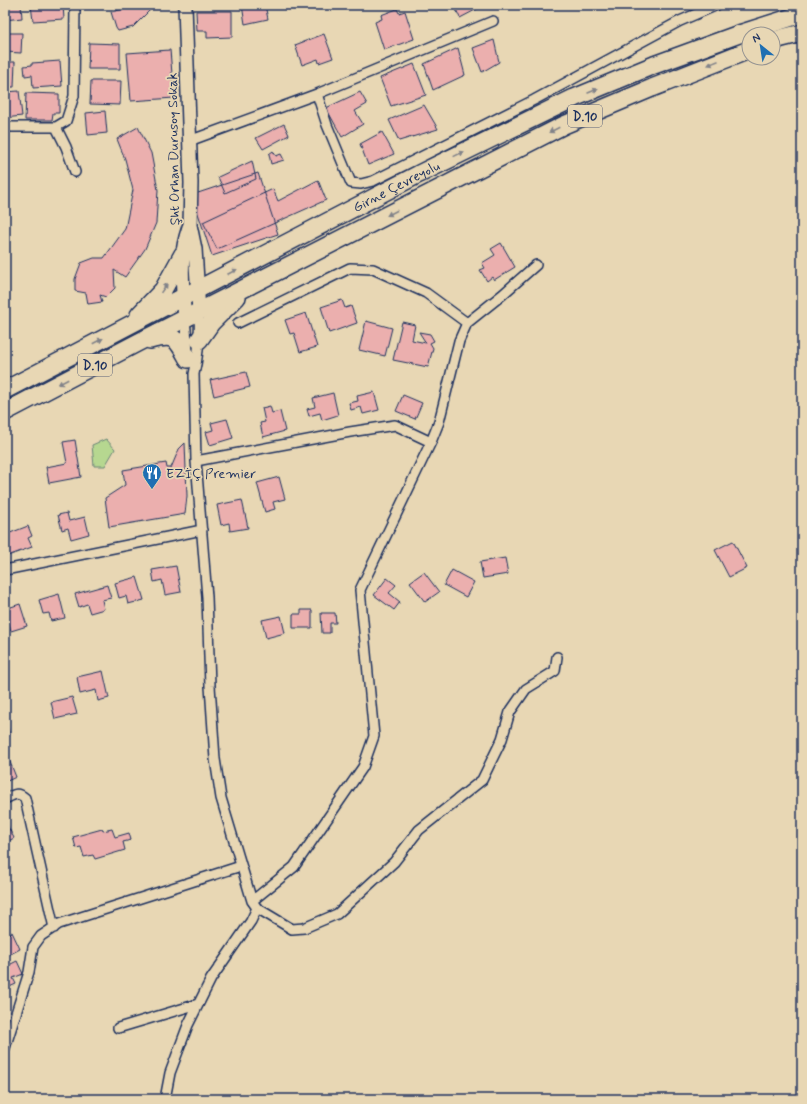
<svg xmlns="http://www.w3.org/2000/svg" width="807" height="1104" font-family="Mynerve,sans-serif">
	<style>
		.green { fill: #b6d790; stroke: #688377 }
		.building { fill: #ebafae; stroke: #1b2f5e }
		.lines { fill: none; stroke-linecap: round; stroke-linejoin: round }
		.street-casing { stroke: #1b2f5e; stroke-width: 12 }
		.secondary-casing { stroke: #1b2f5e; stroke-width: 16 }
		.highway-casing { stroke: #1b2f5e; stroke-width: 20 }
		.street { stroke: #e8d7b4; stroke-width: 9 }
		.secondary { stroke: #e8d7b4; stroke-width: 13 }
		.highway { stroke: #e8d7b4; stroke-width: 17 }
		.oneway { fill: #828389 }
		.labels { text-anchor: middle; stroke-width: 3.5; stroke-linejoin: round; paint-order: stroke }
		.shield { fill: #e8d7b4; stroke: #586178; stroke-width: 1 }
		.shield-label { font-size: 13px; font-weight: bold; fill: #1b2f5e }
		.street-label { font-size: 14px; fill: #1b2f5e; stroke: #e8d7b4 }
		.poi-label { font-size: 14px; fill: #1b2f5e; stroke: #e8d7b4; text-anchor: start }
	</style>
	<rect width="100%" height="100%" fill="#e8d7b4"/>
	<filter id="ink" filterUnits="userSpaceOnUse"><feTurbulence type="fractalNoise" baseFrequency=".025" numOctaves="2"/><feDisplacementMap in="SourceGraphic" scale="8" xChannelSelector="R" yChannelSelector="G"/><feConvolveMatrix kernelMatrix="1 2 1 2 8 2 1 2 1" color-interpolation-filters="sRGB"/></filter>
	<g filter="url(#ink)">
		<path class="green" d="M106,439L115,449L105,466H94L92,445Z"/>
		<path class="building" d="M5,5H21L22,18L5,20Z
			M31,5H63L64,19L33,21Z
			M125,5H155L133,27L118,31L116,28L111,12L124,9Z
			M242,5H265L268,19L245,24Z
			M454,5H477L479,8L460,18Z
			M397,9L399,13L405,11L414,39L384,50L375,22L382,19L381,15Z
			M196,11H232V37L207,38V31H197Z
			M5,33H22L21,53L5,52Z
			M324,34L333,58L319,63L318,59L302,65L295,45Z
			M494,40L499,62L482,72L473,48Z
			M89,43L120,44V69H88Z
			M458,48L465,75L433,90L424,64Z
			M170,50L174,98L131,101L127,53Z
			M60,61L62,86L33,88L32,75L25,76L24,66L32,65V63Z
			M5,62H15L14,87H5Z
			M414,64L426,95L391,106L380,78Z
			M91,81H121L120,105L90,104Z
			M19,91L22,116L5,118V92Z
			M360,92L367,104L355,111L363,124L342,137L326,108Z
			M26,93L59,94V113H53L52,120H25Z
			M424,105L438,129L399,141L389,120Z
			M105,111L107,133L88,135L86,113Z
			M284,124L289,135L263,149L256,138Z
			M138,127L151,153L158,190L156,223L145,249L125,277L114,270L115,288L106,297L100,295L102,302L88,304L86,293L75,291V279L81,263L94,258H104L125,229L133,190L125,159L117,139Z
			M382,132L394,154L368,165L360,144Z
			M273,151L276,156L281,154L284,160L271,164L269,154Z
			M252,161L256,179L225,193L218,177Z
			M258,173L278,234L212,256L192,195Z
			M318,180L326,200L217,249L203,222L273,189L278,201Z
			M501,243L515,267L494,280L492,277L487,281L480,270L485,268L482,263L495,255L491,249Z
			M342,300L345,308L351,306L357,323L329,333L321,307Z
			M306,313L317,347L300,352L294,333L290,334L285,320Z
			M366,321L392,328L385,356L359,350Z
			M402,322L415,325L412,340L426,343L419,332L430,334L434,341L430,343L433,348L428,367L393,360Z
			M246,372L250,387L214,396L210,380Z
			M374,392L379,410L363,414L361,407L351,410L349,403L358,401L357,396Z
			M333,393L338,415L322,420L320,413L309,416L307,409L315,407L313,398Z
			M403,395L422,403L415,419L396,411Z
			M270,406L272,413L280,411L285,431L263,437L260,423L265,422L262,408Z
			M227,419L233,438L210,445L206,432L213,430L211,423Z
			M75,440L81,477L49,483L46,467L67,463L63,442Z
			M185,443L187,496L185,514L109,527L105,498L125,485L123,470L166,463L167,468H171L179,449Z
			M279,477L285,499L273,502L275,509L265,512L257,483Z
			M242,500L248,528L230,531L229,523L221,525L217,505Z
			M67,513L69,521L85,517L89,534L71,539L68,528L62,530L58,515Z
			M28,526L32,536L28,538L32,547L5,557V543L8,542L5,535Z
			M733,541L747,568L729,577L715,550Z
			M505,558L508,574L483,578L480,562Z
			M176,566L181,592L165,595L162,580L154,582L152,570Z
			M452,570L474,582L466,597L444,585Z
			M424,572L439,592L425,602L410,582Z
			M137,577L144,600L128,604L126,596L119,598L115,583Z
			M387,578L396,585L389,593L400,602L394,610L374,595Z
			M107,585L111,598L102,600L104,609L90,613L87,604L79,607L75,594Z
			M59,594L65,618L51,621L49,613L43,614L39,600Z
			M20,604L27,626L11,631L5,609Z
			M301,610H312V628H293V614H301Z
			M321,613H335L336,623H330V633H322Z
			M281,616L285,633L266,638L262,620Z
			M103,671L109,698L98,701L96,690L80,694L77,677Z
			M72,697L77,714L55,719L51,702Z
			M5,720L10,735L5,737Z
			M8,757L16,777L5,782V758Z
			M5,821L14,838L5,843Z
			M102,829L103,831L112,829L115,837L129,833L131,840L123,842L125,850L95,859L93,855L84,857L81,847L76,848L73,837Z
			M12,932L20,949L5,957V936Z
			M17,961L23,974L13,978L16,984L7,988L5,984V967Z"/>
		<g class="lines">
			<defs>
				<path id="street" d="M317,94L327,125L351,183L361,184L373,181L534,100L680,21L717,5
					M5,127H56
					M189,141L317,94L493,21
					M75,172L66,147L56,127L66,121L74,96L75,5
					M185,319L188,352
					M238,323L350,268L373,269L426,293L467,323
					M196,461L350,432L395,425L431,442
					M5,570L202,530
					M5,799C13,795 18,791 25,798L54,928
					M252,901L294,867L363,767L374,736L360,590L431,442L439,422L459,341L467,323L502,295L536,265
					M257,908L292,929L304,928L337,914L394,862L419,830L482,780L502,739L510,712L526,689L555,671L557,657
					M118,1028L198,1004
					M5,1048L29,972L33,947L41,936L59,924L241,866
					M165,1099L170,1073L188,1025L211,979L251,921L257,908L252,901L221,798L215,759L210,686L207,597L196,461L194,374C199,353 200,333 199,312"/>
				<path id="secondary" d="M185,5L191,183L190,225L195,249L199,312
					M185,319C183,298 181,276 183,255C183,245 186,236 189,227"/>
				<g id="highway">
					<path d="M773,41L782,38L802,33"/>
					<path d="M139,315L163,290L183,254"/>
					<path d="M150,340C175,334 176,337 188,359"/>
					<path d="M199,340L211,323L237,297"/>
					<path id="s1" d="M5,390L419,174L574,98L654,65L742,33L802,14"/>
					<path d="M5,412L137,343L564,125L652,88L749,50"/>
				</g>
			</defs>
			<use href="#street" class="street-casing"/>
			<use href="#secondary" class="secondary-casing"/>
			<use href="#highway" class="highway-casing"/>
			<use href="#street" class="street"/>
			<use href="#secondary" class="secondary"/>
			<use href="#highway" class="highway"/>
		</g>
		<defs><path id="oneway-solid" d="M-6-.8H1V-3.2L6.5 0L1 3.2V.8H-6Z"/></defs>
		<g class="oneway">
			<use href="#oneway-solid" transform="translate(713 63) rotate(158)"/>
			<use href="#oneway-solid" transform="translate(593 91) rotate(-23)"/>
			<use href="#oneway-solid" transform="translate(554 130) rotate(153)"/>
			<use href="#oneway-solid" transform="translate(459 154) rotate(-26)"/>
			<use href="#oneway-solid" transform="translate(392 213) rotate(153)"/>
			<use href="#oneway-solid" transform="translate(232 272) rotate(-28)"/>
			<use href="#oneway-solid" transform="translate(164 288) rotate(-55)"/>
			<use href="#oneway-solid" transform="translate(98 341) rotate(-28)"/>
			<use href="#oneway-solid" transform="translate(63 382) rotate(152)"/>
		</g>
	</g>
	<defs>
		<symbol id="restaurant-pin" viewBox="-11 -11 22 30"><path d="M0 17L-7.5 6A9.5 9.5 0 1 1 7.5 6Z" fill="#1f6fb2" stroke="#e8d7b4"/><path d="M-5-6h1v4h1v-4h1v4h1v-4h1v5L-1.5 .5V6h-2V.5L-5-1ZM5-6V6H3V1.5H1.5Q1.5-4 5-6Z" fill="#fff"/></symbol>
	</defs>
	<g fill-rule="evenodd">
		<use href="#restaurant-pin" x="141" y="462" width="22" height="30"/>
	</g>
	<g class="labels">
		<g class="shield">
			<rect x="568" y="105" width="34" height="22" rx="3"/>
			<rect x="78" y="354" width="34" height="22" rx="3"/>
		</g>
		<g class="shield-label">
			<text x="585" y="121">D.10</text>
			<text x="95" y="370">D.10</text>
		</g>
		<g class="street-label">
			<text transform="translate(173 149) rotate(-91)" y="5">Şht Orhan Durusoy Sokak</text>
			<text dy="5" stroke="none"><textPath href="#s1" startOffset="441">Girne Çevreyolu</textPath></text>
		</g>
		<g class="poi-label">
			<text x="166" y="478">EZİÇ Premier</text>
		</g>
	</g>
	<rect width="807" height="1104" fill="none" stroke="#e8d7b4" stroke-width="20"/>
	<rect x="10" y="10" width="787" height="1084" fill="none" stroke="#1b2f5e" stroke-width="1.5" filter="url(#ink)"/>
	<g transform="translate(761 46) rotate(330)"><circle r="19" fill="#e8d7b4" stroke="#969492"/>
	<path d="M0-3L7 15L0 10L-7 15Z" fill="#1f6fb2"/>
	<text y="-6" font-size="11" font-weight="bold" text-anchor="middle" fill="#1b2f5e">N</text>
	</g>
</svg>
